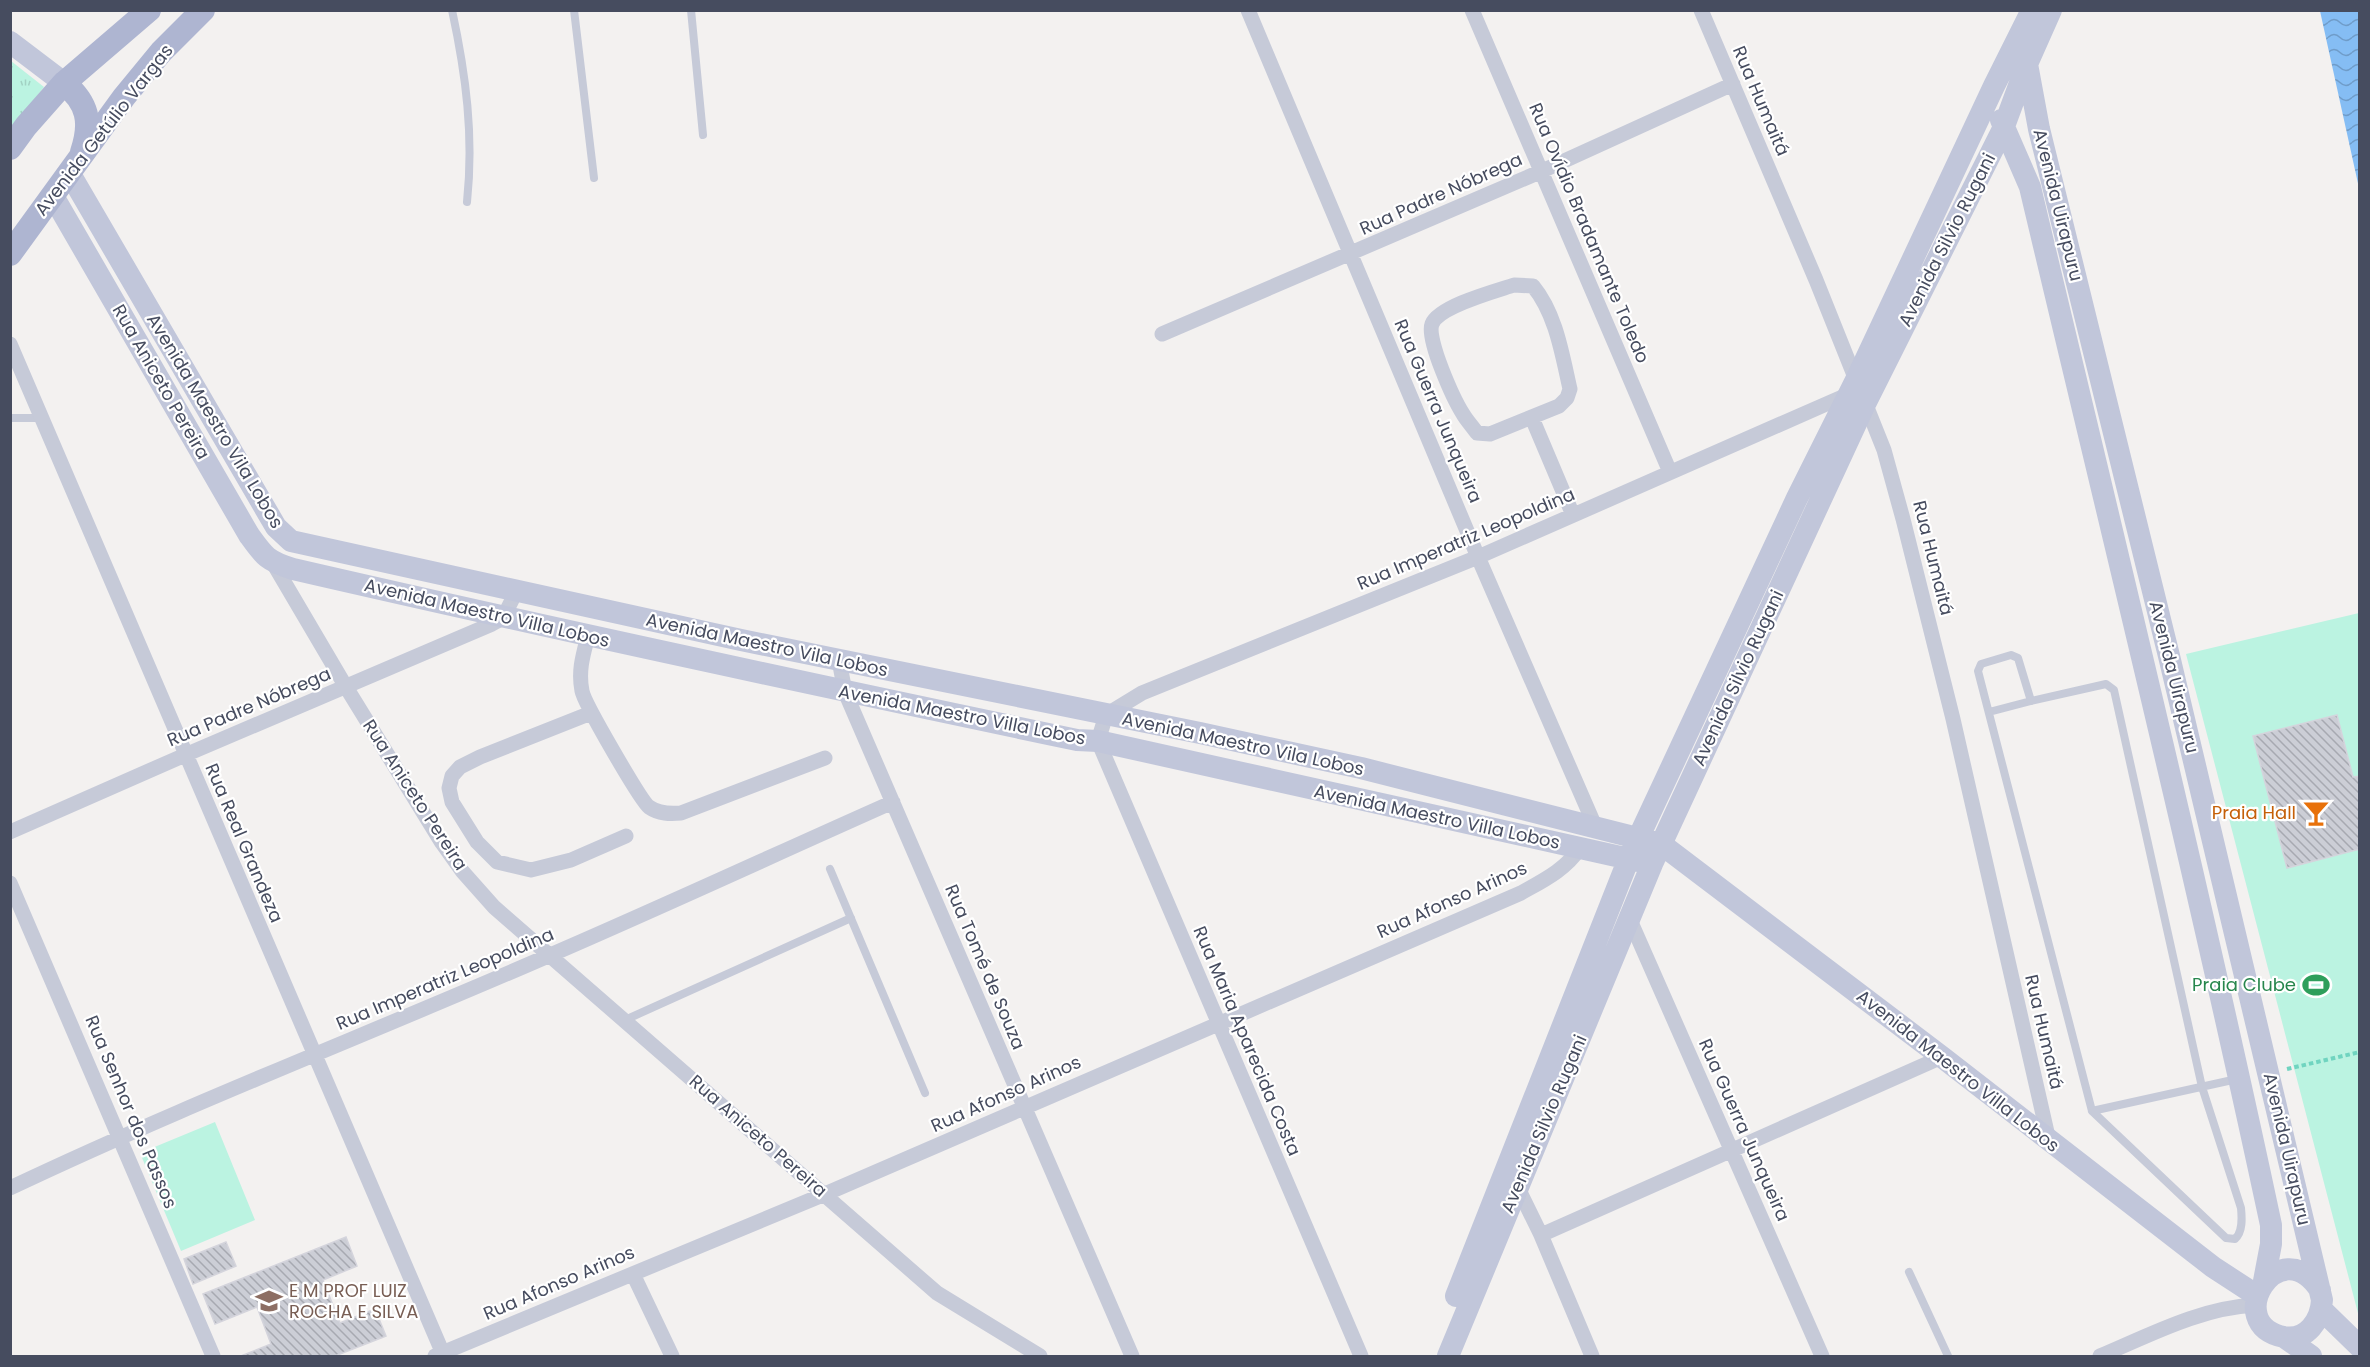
<svg xmlns="http://www.w3.org/2000/svg" width="2370" height="1367" font-family="Poppins,sans-serif">
	<style>
		.grass { fill: url(#grass-tufts) }
		.pitch { fill: #bbf3e1 }
		.water { fill: url(#water-waves) }
		.building { fill: url(#building-back-hatch); stroke: #d4d4dc; stroke-width: 1.5 }
		.lines { fill: none; stroke-linecap: round; stroke-linejoin: round }
		.path { stroke: #70d4c0; stroke-width: 4; stroke-dasharray: 4.5 3; stroke-linecap: butt }
		.lane { stroke: #c6cad8; stroke-width: 8 }
		.street { stroke: #c6cad8; stroke-width: 15 }
		.secondary { stroke: #c1c6da; stroke-width: 22 }
		.primary { stroke: #aeb5d1; stroke-width: 24 }
		.labels { text-anchor: middle; stroke-width: 4.5; stroke-linejoin: round; paint-order: stroke }
		.street-label { font-size: 18px; fill: #464c5f; stroke: #fff }
		.food-label { font-size: 18px; fill: #c56008; stroke: #fff; text-anchor: end }
		.leisure-label { font-size: 18px; fill: #27864d; stroke: #fff; text-anchor: end }
		.education-label { font-size: 18px; fill: #785e54; stroke: #fff; text-anchor: start }
	</style>
	<defs>
		<pattern id="grass-tufts" width="24" height="20" patternUnits="userSpaceOnUse" patternTransform="scale(1.5)"><rect width="24" height="20" fill="#bbf3e1"/><path d="M3 7l-1-3M5 7V3M7 7l1-3M15 17l-1-3M17 17v-4M19 17l1-3" fill="none" stroke="#a2d2c3"/></pattern>
		<pattern id="water-waves" width="16" height="10" patternUnits="userSpaceOnUse" patternTransform="scale(1.5)"><rect width="16" height="10" fill="#85bdf4"/><path d="M0 5q4-4 8 0t8 0" fill="none" stroke="#6f9cc9"/></pattern>
		<pattern id="building-back-hatch" width="6" height="6" patternUnits="userSpaceOnUse" patternTransform="scale(1.5)"><rect width="6" height="6" fill="#ccced6"/><path d="M-1 5l2 2M0 0l6 6M5-1l2 2" fill="none" stroke="#a7a9b1"/></pattern>
	</defs>
	<rect width="100%" height="100%" fill="#f3f1f0"/>
	<path class="grass" d="M11,61L44,87L11,130Z"/>
	<path class="pitch" d="M2359,613V1317L2186,654Z
		M215,1122L255,1220L181,1251L140,1153Z"/>
	<path class="water" d="M2320,11H2359V188Z"/>
	<path class="building" d="M2337,715L2353,777L2360,776V849L2287,868L2253,736Z
		M346,1237L357,1266L323,1280L340,1323L375,1309L386,1336L335,1356H241L271,1344L257,1307L215,1324L203,1294Z
		M226,1242L236,1266L193,1284L184,1259Z"/>
	<g class="lines">
		<path class="path" d="M2287,1069L2360,1052"/>
		<path class="lane" d="M452,10C466,75 474,136 467,202
			M574,10L594,178
			M691,10L703,135
			M10,418H42
			M1989,712L2031,701
			M830,869L925,1093
			M625,1020L851,918
			M2092,1111L2226,1238L2235,1239C2243,1232 2242,1218 2241,1208L2202,1087L2114,690L2106,684L2031,701L2018,658L2011,655L1981,664L1978,671L2092,1111C2140,1100 2189,1090 2237,1079
			M1909,1272L1948,1356"/>
		<path class="street" d="M1248,10L1478,557L1595,826
			M1472,10L1670,472
			M1701,10L1816,280L1884,450L1903,519L1953,719L2049,1141
			M1514,285L1533,286C1556,314 1562,354 1570,389L1567,398L1559,406L1490,434L1477,433C1473,427 1467,421 1463,414C1454,400 1426,339 1432,324C1439,306 1496,291 1514,285Z
			M1162,334L1542,171L1733,84
			M10,344L444,1356
			M1532,418L1573,515
			M273,563L346,687L442,843L462,871L494,907L937,1293L1040,1356
			M588,636C583,655 578,671 582,691C584,703 641,801 649,807C659,814 670,814 681,813L825,758
			M839,660L845,692L1132,1356
			M591,713L480,757L460,767L452,776L449,788L452,802L477,842L497,862L531,870L571,860L626,836
			M10,832L185,755L492,624L503,618L517,590
			M10,883L213,1356
			M1630,920L1822,1356
			M1516,1184L1541,1235L1592,1356
			M10,1188C187,1104 369,1034 548,956C664,906 778,853 893,802
			M1541,1235L1942,1057
			M633,1274L672,1356
			M435,1356L825,1194L1521,893C1544,880 1565,870 1580,848
			M1361,1356L1098,741L1106,715L1142,693L1478,557L1849,394L1851,395
			M2100,1356C2150,1335 2200,1308 2255,1305"/>
		<path class="secondary" d="M10,42L64,83
			M2027,64L2039,129L2169,656L2322,1300C2321,1320 2307,1341 2284,1337C2220,1324 2279,1228 2320,1290
			M2001,120L2030,187C2112,533 2197,878 2271,1225V1244L2264,1281
			M70,174L276,527L291,541L741,640L1200,733L1361,768L1661,844L1942,1057L2213,1267L2256,1295
			M53,196L249,535C264,556 267,561 293,569C553,629 815,685 1077,740L1098,741L1652,864
			M1456,1296L1629,858L1797,498L1856,380L1994,86L2032,10
			M2322,1310L2360,1347
			M2284,1337L2311,1356
			M1448,1356L1652,864L1866,402L2003,129L2027,64L2051,10"/>
		<path class="primary" d="M64,83C88,103 92,122 82,152
			M10,148L26,126L64,83L149,10
			M10,254L124,97L161,52L203,10"/>
	</g>
	<defs>
		<symbol id="bar-bare" viewBox="-9 -9 18 18"><path d="M-6-5H6L.8 .8V4.5H3.5V6h-7V4.5H-.8V.8Z" fill="#e8710a" stroke="#fff" stroke-width="2.5" paint-order="stroke"/></symbol>
		<symbol id="stadium-bare" viewBox="-9 -9 18 18"><path d="M0-5a6.5 5 0 1 0 0 10a6.5 5 0 1 0 0-10ZM-3.5-1.8h7v3.6h-7Z" fill="#2e9e5b" stroke="#fff" stroke-width="2.5" paint-order="stroke"/></symbol>
		<symbol id="school-bare" viewBox="-9 -9 18 18"><path d="M0-5L7-2L0 1L-7-2ZM-4 1L0 2.5L4 1V4Q0 6-4 4Z" fill="#8d6e63" stroke="#fff" stroke-width="2.5" paint-order="stroke"/></symbol>
	</defs>
	<g fill-rule="evenodd">
		<use href="#bar-bare" x="2297" y="794" width="38" height="38"/>
		<use href="#stadium-bare" x="2297" y="966" width="38" height="38"/>
		<use href="#school-bare" x="250" y="1282" width="38" height="38"/>
	</g>
	<g class="labels">
		<g class="street-label">
			<text transform="translate(1761 101) rotate(67)" y="6">Rua Humaitá</text>
			<text transform="translate(104 130) rotate(-52)" y="6">Avenida Getúlio Vargas</text>
			<text transform="translate(1441 194) rotate(-24)" y="6">Rua Padre Nóbrega</text>
			<text transform="translate(2058 205) rotate(76)" y="6">Avenida Uirapuru</text>
			<text transform="translate(1589 233) rotate(67)" y="6">Rua Ovídio Bradamante Toledo</text>
			<text transform="translate(1947 240) rotate(-63)" y="6">Avenida Silvio Rugani</text>
			<text transform="translate(161 382) rotate(60)" y="6">Rua Aniceto Pereira</text>
			<text transform="translate(1438 411) rotate(67)" y="6">Rua Guerra Junqueira</text>
			<text transform="translate(215 421) rotate(59)" y="6">Avenida Maestro Vila Lobos</text>
			<text transform="translate(1466 539) rotate(-23)" y="6">Rua Imperatriz Leopoldina</text>
			<text transform="translate(1933 558) rotate(76)" y="6">Rua Humaitá</text>
			<text transform="translate(487 613) rotate(13)" y="6">Avenida Maestro Villa Lobos</text>
			<text transform="translate(767 645) rotate(12)" y="6">Avenida Maestro Vila Lobos</text>
			<text transform="translate(2174 677) rotate(76)" y="6">Avenida Uirapuru</text>
			<text transform="translate(1738 678) rotate(-65)" y="6">Avenida Silvio Rugani</text>
			<text transform="translate(249 707) rotate(-23)" y="6">Rua Padre Nóbrega</text>
			<text transform="translate(962 715) rotate(11)" y="6">Avenida Maestro Villa Lobos</text>
			<text transform="translate(1243 744) rotate(12)" y="6">Avenida Maestro Vila Lobos</text>
			<text transform="translate(415 795) rotate(57)" y="6">Rua Aniceto Pereira</text>
			<text transform="translate(1437 817) rotate(12)" y="6">Avenida Maestro Villa Lobos</text>
			<text transform="translate(244 843) rotate(67)" y="6">Rua Real Grandeza</text>
			<text transform="translate(1452 900) rotate(-24)" y="6">Rua Afonso Arinos</text>
			<text transform="translate(985 967) rotate(67)" y="6">Rua Tomé de Souza</text>
			<text transform="translate(445 979) rotate(-23)" y="6">Rua Imperatriz Leopoldina</text>
			<text transform="translate(2044 1032) rotate(77)" y="6">Rua Humaitá</text>
			<text transform="translate(1247 1041) rotate(67)" y="6">Rua Maria Aparecida Costa</text>
			<text transform="translate(1958 1071) rotate(38)" y="6">Avenida Maestro Villa Lobos</text>
			<text transform="translate(1006 1094) rotate(-24)" y="6">Rua Afonso Arinos</text>
			<text transform="translate(131 1112) rotate(67)" y="6">Rua Senhor dos Passos</text>
			<text transform="translate(1544 1124) rotate(-67)" y="6">Avenida Silvio Rugani</text>
			<text transform="translate(1744 1130) rotate(66)" y="6">Rua Guerra Junqueira</text>
			<text transform="translate(758 1136) rotate(41)" y="6">Rua Aniceto Pereira</text>
			<text transform="translate(2287 1149) rotate(77)" y="6">Avenida Uirapuru</text>
			<text transform="translate(559 1283) rotate(-23)" y="6">Rua Afonso Arinos</text>
		</g>
		<g class="food-label">
			<text x="2296" y="819">Praia Hall</text>
		</g>
		<g class="leisure-label">
			<text x="2296" y="991">Praia Clube</text>
		</g>
		<g class="education-label">
			<text x="289" y="1297">E M PROF LUIZ<tspan x="289" dy="21">ROCHA E SILVA</tspan></text>
		</g>
	</g>
	<rect width="2370" height="1367" fill="none" stroke="#464c5f" stroke-width="24"/>
</svg>
